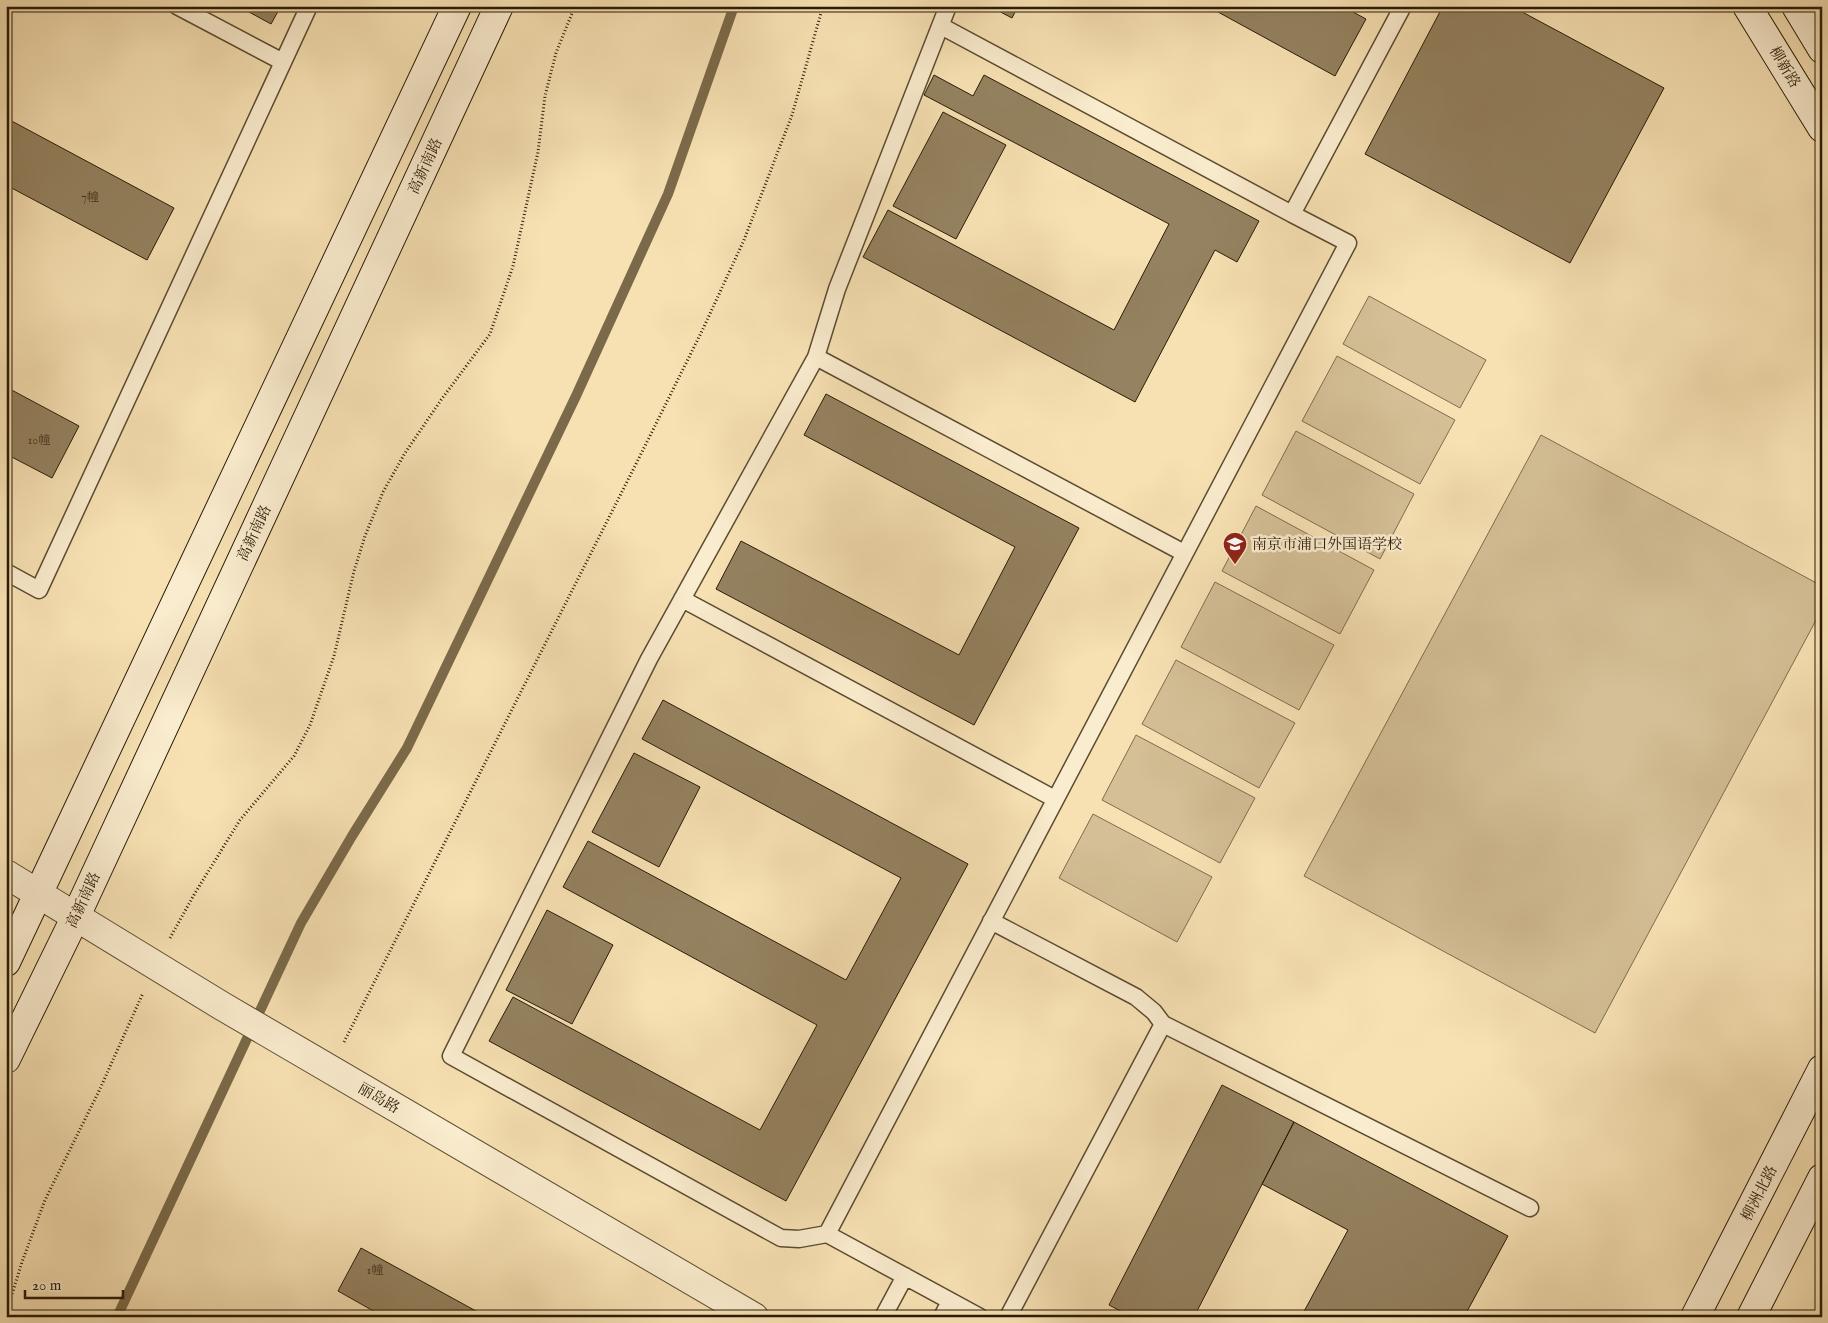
<svg xmlns="http://www.w3.org/2000/svg" width="1828" height="1323" font-family="'IM FELL English','Noto Serif SC',serif">
	<style>
		.green { fill: #d4bf96; stroke: #7e6d4e }
		.lines { fill: none; stroke-linecap: round; stroke-linejoin: round }
		.stream { stroke: #7b6a4a; stroke-width: 10 }
		.building { fill: #948260; stroke: #291b06 }
		.service-casing { stroke: #5c4c31; stroke-width: 19 }
		.tertiary-casing { stroke: #5c4c31; stroke-width: 30 }
		.secondary-casing { stroke: #291b06; stroke-width: 30 }
		.path { stroke: #291b06; stroke-width: 3; stroke-dasharray: 1 2.5; stroke-linecap: butt }
		.service { stroke: #faecce; stroke-width: 16 }
		.tertiary { stroke: #faecce; stroke-width: 28 }
		.secondary { stroke: #faecce; stroke-width: 28 }
		.labels { text-anchor: middle; stroke-width: 5; stroke-linejoin: round; paint-order: stroke }
		.number-label { font-size: 12px; fill: #44351c }
		.street-label { font-size: 15px; fill: #291b06; stroke: #faecce }
		.poi-label { font-size: 15px; fill: #291b06; stroke: #faecce; text-anchor: start }
	</style>
	<rect width="100%" height="100%" fill="#f7e1b3"/>
	<filter id="stains"><feTurbulence type="fractalNoise" baseFrequency=".004" numOctaves="4"/><feColorMatrix values="0 0 0 0 .2 0 0 0 0 .09 0 0 0 0 .02 0 0 0 .5 -.17"/></filter>
	<radialGradient id="worn" r=".72"><stop offset=".6" stop-color="#630" stop-opacity="0"/><stop offset="1" stop-color="#630" stop-opacity=".3"/></radialGradient>
	<path class="green" d="M1369,296L1486,360L1460,408L1343,344Z
		M1337,356L1455,420L1420,484L1302,421Z
		M1296,431L1414,494L1380,559L1262,495Z
		M1541,435L1822,586V609L1595,1033L1304,876Z
		M1256,506L1374,570L1340,634L1222,571Z
		M1215,582L1334,645L1299,710L1181,647Z
		M1176,660L1295,723L1259,788L1142,724Z
		M1136,735L1255,798L1220,863L1102,800Z
		M1093,814L1212,877L1177,942L1059,878Z"/>
	<g class="lines">
		<path class="stream" d="M117,1317L301,923L352,836L407,748L576,396L668,194L734,6"/>
	</g>
	<path class="building" d="M238,6H281L271,24Z
		M989,6H1018L1012,18Z
		M1207,6H1342L1366,19L1335,76Z
		M1443,6H1511L1664,88L1570,263L1365,154Z
		M934,75L973,96L984,75L1259,221L1237,262L1215,250L1135,402L863,257L888,210L1114,330L1169,224L924,95Z
		M943,112L1006,145L956,239L893,206Z
		M6,118L174,208L147,260L6,185Z
		M6,387L79,426L52,478L6,454Z
		M826,394L1079,528L974,725L716,589L741,541L959,655L1015,547L804,435Z
		M663,700L968,864L786,1201L489,1041L513,997L760,1130L817,1025L563,887L588,841L846,980L901,878L642,739Z
		M634,753L700,787L659,867L592,832Z
		M547,910L613,945L572,1024L506,990Z
		M1222,1085L1294,1122L1194,1317H1132L1109,1305Z
		M1294,1122L1508,1236L1464,1317H1301L1348,1230L1262,1184Z
		M361,1248L487,1317H384L338,1291Z"/>
	<g class="lines">
		<defs>
			<path id="service" d="M177,6L283,62
				M941,26L1292,214
				M816,357L1184,553
				M6,572L39,590L309,6
				M682,599L1055,799
				M991,921L1136,997L1154,1012L1163,1024L1008,1317
				M1163,1024L1530,1208
				M827,1234L799,1239L781,1238L451,1056L649,659L816,357L837,289L948,6
				M883,1317L905,1276
				M942,1317L950,1301
				M980,1317L827,1234L1348,243L1292,214L1403,6"/>
			<path id="tertiary" d="M6,874L222,1006L754,1317"/>
			<path id="secondary" d="M1747,6L1822,128
				M1796,6L1822,49
				M6,962L457,6
				M6,1059L76,916L499,6
				M1695,1317L1822,1069
				M1751,1317L1822,1178"/>
		</defs>
		<use href="#service" class="service-casing"/>
		<use href="#tertiary" class="tertiary-casing"/>
		<use href="#secondary" class="secondary-casing"/>
		<path class="path" d="M170,938L195,893L240,820L294,756L310,725L334,656L354,571L365,536L383,492L405,453L441,400L490,334L513,266L538,152L545,96L556,53L575,6
			M344,1042L636,464L702,331L744,240L792,115L823,6
			M6,1314L22,1262L45,1200L99,1091L143,993"/>
		<use href="#service" class="service"/>
		<use href="#tertiary" class="tertiary"/>
		<use href="#secondary" class="secondary"/>
	</g>
	<defs>
		<symbol id="school-pin" viewBox="-11 -11 22 30"><path d="M0 17L-7.5 6A9.5 9.5 0 1 1 7.5 6Z" fill="#8f2418" stroke="#faecce"/><path d="M0-5L7-2L0 1L-7-2ZM-4 1L0 2.5L4 1V4Q0 6-4 4Z" fill="#fff"/></symbol>
	</defs>
	<g fill-rule="evenodd">
		<use href="#school-pin" x="1221" y="530" width="28" height="38"/>
	</g>
	<g class="labels">
		<g class="number-label">
			<text x="90" y="201">7幢</text>
			<text x="39" y="444">10幢</text>
			<text x="375" y="1274">1幢</text>
		</g>
		<g class="street-label">
			<text transform="translate(1785 67) rotate(59)" y="5">柳新路</text>
			<text transform="translate(425 166) rotate(-65)" y="5">高新南路</text>
			<text transform="translate(254 533) rotate(-65)" y="5">高新南路</text>
			<text transform="translate(83 900) rotate(-65)" y="5">高新南路</text>
			<text transform="translate(379 1098) rotate(30)" y="5">丽岛路</text>
			<text transform="translate(1759 1193) rotate(-63)" y="5">柳洲北路</text>
		</g>
		<g class="poi-label">
			<text x="1252" y="549">南京市浦口外国语学校</text>
		</g>
	</g>
	<rect width="1828" height="1323" fill="none" stroke="#f7e1b3" stroke-width="25"/>
	<rect x="8" y="8" width="1813" height="1308" fill="none" stroke="#291b06" stroke-width="2.5"/>
	<rect x="12" y="12" width="1803" height="1298" fill="none" stroke="#291b06"/>
	<path d="M25 1290v8h98v-8" fill="none" stroke="#291b06" stroke-width="2.5"/>
	<text x="32" y="1290" font-size="15" fill="#291b06" stroke="#faecce" stroke-width="4" paint-order="stroke">20 m</text>
	<rect width="100%" height="100%" filter="url(#stains)"/>
	<rect width="100%" height="100%" fill="url(#worn)"/>
</svg>
